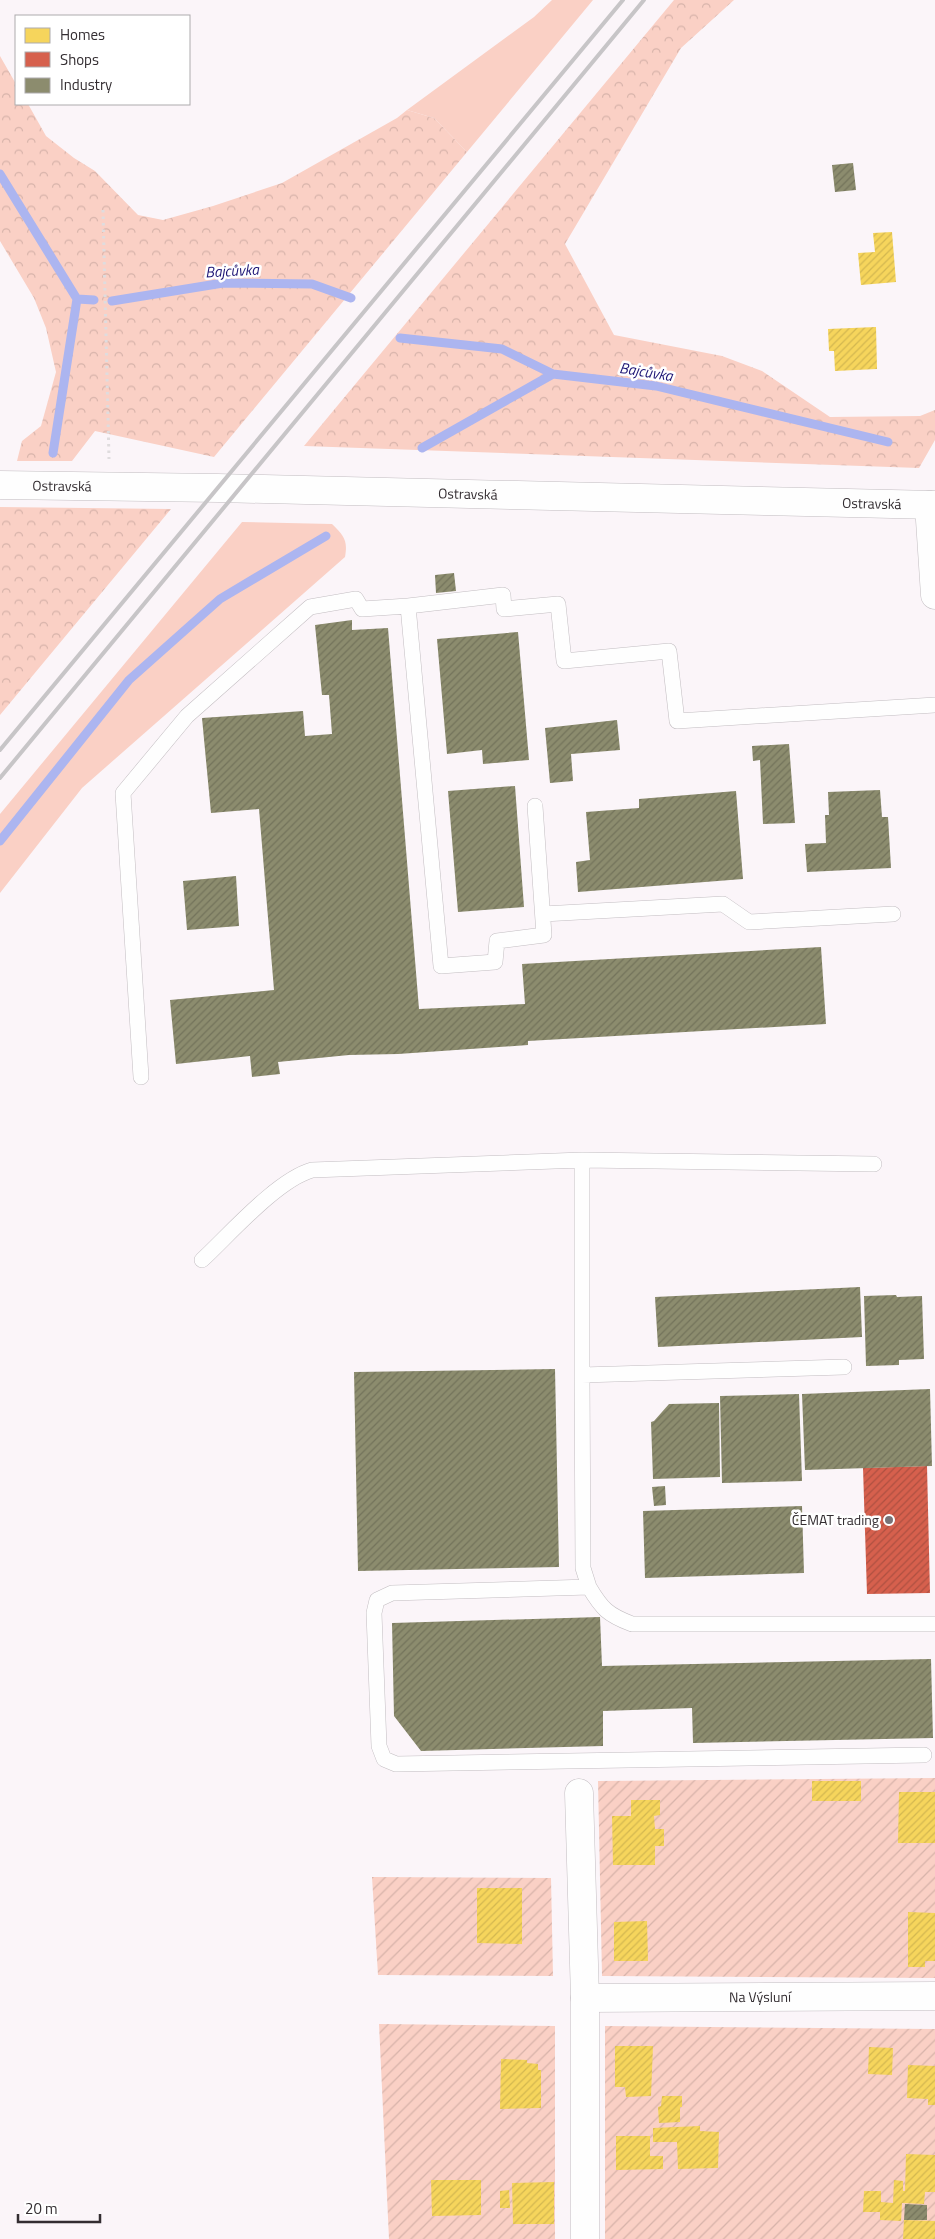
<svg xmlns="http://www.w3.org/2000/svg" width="935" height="2239" font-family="'Titillium Web',sans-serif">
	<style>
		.grass { fill: #fad0c5 }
		.forest { fill: url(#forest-crowns) }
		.garden { fill: url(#garden-furrows) }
		.homes { fill: url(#homes-hatch) }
		.shops { fill: url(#shops-hatch) }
		.industry { fill: url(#industry-hatch) }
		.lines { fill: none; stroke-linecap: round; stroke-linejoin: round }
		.stream { stroke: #acb5f0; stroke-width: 9 }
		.lane-casing { stroke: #c2bdc1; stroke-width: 16 }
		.street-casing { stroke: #c2bdc1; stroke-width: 29 }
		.secondary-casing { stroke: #c2bdc1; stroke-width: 29 }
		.path { stroke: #dfdcde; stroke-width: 3; stroke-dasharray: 2.5 4; stroke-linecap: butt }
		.lane { stroke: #fefefe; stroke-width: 15 }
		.street { stroke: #fefefe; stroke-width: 28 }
		.secondary { stroke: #fefefe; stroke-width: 28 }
		.rail { stroke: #c7c5c7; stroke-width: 4 }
		.poi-dot { fill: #797377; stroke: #fff; stroke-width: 2 }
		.labels { text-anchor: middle; stroke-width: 5; stroke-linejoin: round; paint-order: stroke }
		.street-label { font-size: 14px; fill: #332d31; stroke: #fff }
		.poi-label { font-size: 14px; fill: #332d31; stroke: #fff; text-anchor: end }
		.water-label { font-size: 15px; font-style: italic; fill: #1d1575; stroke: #fff }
	</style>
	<defs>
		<pattern id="forest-crowns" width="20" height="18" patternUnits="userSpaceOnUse" patternTransform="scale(1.25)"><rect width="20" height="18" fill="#fad0c5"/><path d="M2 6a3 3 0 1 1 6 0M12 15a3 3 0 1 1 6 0" fill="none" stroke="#d7b3aa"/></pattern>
		<pattern id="garden-furrows" width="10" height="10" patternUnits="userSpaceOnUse" patternTransform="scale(1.25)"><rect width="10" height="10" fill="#fad0c5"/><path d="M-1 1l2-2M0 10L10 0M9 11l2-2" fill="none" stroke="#d7b3aa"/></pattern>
		<pattern id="homes-hatch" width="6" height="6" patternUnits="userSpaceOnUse" patternTransform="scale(1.25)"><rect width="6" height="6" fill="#f6d55c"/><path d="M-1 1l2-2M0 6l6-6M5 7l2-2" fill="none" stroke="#d3b750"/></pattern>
		<pattern id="shops-hatch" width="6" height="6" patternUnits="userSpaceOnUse" patternTransform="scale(1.25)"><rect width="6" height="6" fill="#d6604d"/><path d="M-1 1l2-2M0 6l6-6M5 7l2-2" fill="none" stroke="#ae5041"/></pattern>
		<pattern id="industry-hatch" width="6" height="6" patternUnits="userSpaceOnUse" patternTransform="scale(1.25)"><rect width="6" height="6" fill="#8c8c6e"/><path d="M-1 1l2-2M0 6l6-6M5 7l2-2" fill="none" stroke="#73735b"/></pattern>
	</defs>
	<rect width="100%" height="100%" fill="#fbf5f9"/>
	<path class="grass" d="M552,0H593L467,152L434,118L407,110L534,17Z
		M242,522L332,524C344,536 348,540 345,557L82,788L0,893V814Z"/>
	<path class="forest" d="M674,0H734L681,48L565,244L614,335L722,356L762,371L830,417L920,416L935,410V440L919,468L304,446Z
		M0,56L16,84V104H28L46,136L74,158L95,171L138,215L163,220L213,206L282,183L397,118L407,110L434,118L467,152L214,457L95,431L72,461H17L22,441L41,426L56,372L46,328L34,298L0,241Z
		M0,507L171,509L0,715Z"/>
	<path class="garden" d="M935,1778V1978L602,1976L598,1781Z
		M372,1877L551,1878L553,1976L378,1975Z
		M379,2024L555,2026V2239H389Z
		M605,2026L935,2029V2239H605Z"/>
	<path class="homes" d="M892,232L896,282L861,285L858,253L875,252L873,233Z
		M876,327L877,369L835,371L834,351H829L828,329Z
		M812,1781H861V1801H812Z
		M899,1792H935V1843H898Z
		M631,1800H660V1815L654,1816L655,1829H664V1846H655V1865H613L612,1816H631Z
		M477,1888H522V1944L477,1943Z
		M908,1912L935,1913V1961H925V1967H908Z
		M647,1921L648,1961H614V1922Z
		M615,2046H653L651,2096L626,2097L625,2087H615Z
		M869,2047L893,2048L892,2075L868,2074Z
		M501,2059L527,2060V2063L538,2064V2070H541V2108L500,2109Z
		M908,2065L935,2066V2105H928V2099L907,2098Z
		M662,2096H682V2107H680V2122L659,2123L658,2107L661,2106Z
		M700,2126V2131L719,2132L718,2168L678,2169L677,2142H653V2128Z
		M616,2136H650V2156H663V2169L616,2170Z
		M906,2154L935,2155V2192H925L924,2204L902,2203L901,2221L880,2220V2212H863L864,2191H881V2202L893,2203L894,2180L903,2181V2191H905Z
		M431,2180H481V2215L432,2216Z
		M554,2182V2224H513L512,2183Z
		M509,2190L510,2208H500V2191Z
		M904,2220L935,2221V2239H903Z"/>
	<path class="shops" d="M927,1466L930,1593L867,1594L863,1468Z"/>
	<path class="industry" d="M853,163L856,190L835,192L832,165Z
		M454,573L456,591L436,593L435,575Z
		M352,620V630L388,628L419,1009L525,1004L522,964L821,947L826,1024L528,1041V1045L398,1054L349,1055L278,1062L280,1074L252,1077L250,1056L176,1064L170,1000L274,990L259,809L211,813L202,718L303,711L305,736L332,734L329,695H322L315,625Z
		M518,632L529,760L483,764L482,750L447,754L437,639Z
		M617,720L620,750L571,754L573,781L550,783L545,728Z
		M789,744L795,823L763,824L760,760L753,761L752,746Z
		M515,786L524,907L458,912L448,791Z
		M880,790L882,817H888L891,868L807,872L805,844L826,843L825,815H829L828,792Z
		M736,791L743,879L578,892L576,862L590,860L586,812L639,808V799Z
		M236,876L239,926L187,930L183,881Z
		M860,1287L862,1337L658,1347L655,1297Z
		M896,1295L897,1297L922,1296L924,1359L899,1360V1365L866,1366L864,1296Z
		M555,1369L559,1567L358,1571L354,1372Z
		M930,1389L932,1466L805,1470L802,1394Z
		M799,1394L802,1481L722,1483L720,1396Z
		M719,1403L720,1477L653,1479L651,1422L654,1421L669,1404Z
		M665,1486L666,1505L654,1506L652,1487Z
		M802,1506L804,1573L645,1578L643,1511Z
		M600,1617L602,1666L931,1659L933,1738L693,1743L692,1708L603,1711V1746L421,1751L394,1716L392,1623Z
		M905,2204L927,2205V2220H904Z"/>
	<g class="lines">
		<path class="stream" d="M0,174L77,299L94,300
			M112,301L223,283L312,284L351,298
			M400,338L502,349L553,374L656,386L888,442
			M422,448L553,374
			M53,453L77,299
			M0,841L129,680L220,599L326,536"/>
		<defs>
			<path id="lane" d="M535,806L544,935L497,941L495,962L441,966L408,606L503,595L504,609L558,604L564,661L669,651L677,721L935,705
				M543,914L723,904L749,922L893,914
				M141,1077L123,793L187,716L310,607L356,599L362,609L408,606
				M202,1260C230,1234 277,1180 312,1170L582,1160
				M582,1375V1160L874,1164
				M589,1587L583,1568L582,1375L844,1367
				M924,1755L396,1764L384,1759L379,1746L374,1613L377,1600L392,1593L589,1587C602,1609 608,1615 632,1624H935"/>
			<g id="street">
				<path d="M579,1793L585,1998V2239"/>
				<path id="s1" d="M585,1998L935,1996"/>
			</g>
			<g id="secondary">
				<path id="s2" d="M0,485L218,488L935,505"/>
				<path d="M929,505L935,595"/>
			</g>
		</defs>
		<use href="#lane" class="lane-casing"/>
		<use href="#street" class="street-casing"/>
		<use href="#secondary" class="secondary-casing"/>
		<path class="path" d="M103,210L109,459"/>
		<use href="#lane" class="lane"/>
		<use href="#street" class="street"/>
		<use href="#secondary" class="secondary"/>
		<path class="rail" d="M0,750L623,0
			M0,778L644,0"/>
	</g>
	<circle class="poi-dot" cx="889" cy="1520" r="5"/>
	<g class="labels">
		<g class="street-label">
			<text dy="5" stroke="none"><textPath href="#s2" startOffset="62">Ostravská</textPath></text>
			<text dy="5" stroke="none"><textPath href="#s2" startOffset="468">Ostravská</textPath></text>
			<text dy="5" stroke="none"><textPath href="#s2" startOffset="872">Ostravská</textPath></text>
			<text dy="5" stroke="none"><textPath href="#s1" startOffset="175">Na Výsluní</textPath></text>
		</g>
		<g class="poi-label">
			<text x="879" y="1525">ČEMAT trading</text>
		</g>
		<g class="water-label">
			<text transform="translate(232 271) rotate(-3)" y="5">Bajcůvka</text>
			<text transform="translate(646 372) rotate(9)" y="5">Bajcůvka</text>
		</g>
	</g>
	<rect x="15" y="15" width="175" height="90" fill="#ffffff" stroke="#adabad"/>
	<rect x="25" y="28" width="25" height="15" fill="#f6d55c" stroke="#adabad"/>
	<text x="60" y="40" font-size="15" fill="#332d31">Homes</text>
	<rect x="25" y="52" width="25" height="15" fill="#d6604d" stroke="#adabad"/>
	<text x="60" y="65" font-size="15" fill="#332d31">Shops</text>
	<rect x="25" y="78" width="25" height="15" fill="#8c8c6e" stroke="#adabad"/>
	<text x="60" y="90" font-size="15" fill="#332d31">Industry</text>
	<path d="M18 2214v8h82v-8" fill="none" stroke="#332d31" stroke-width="2.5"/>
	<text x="25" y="2214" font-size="15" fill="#332d31" stroke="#ffffff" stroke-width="4" paint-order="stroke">20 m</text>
</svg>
